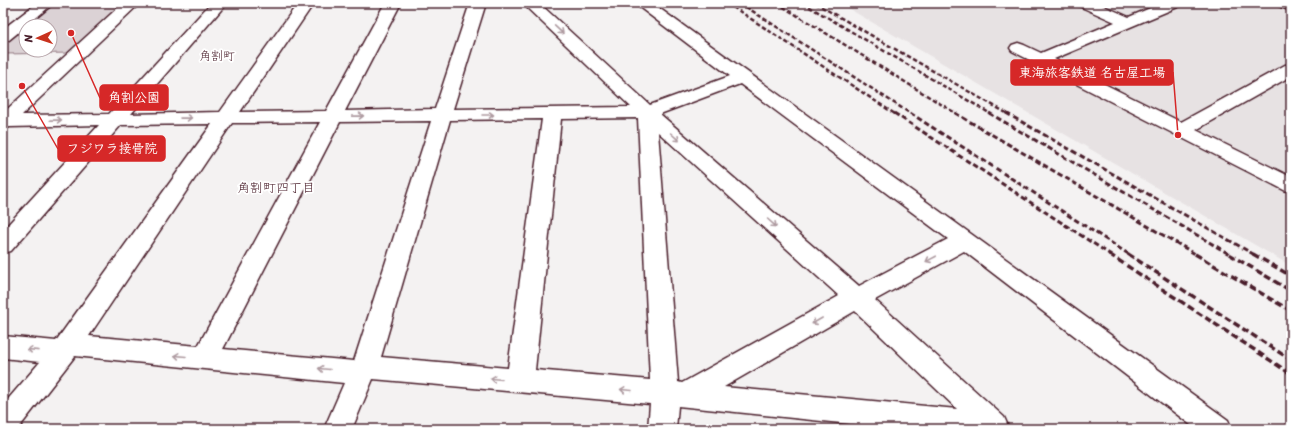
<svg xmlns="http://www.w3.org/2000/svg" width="1294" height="432" font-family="Sriracha,'Klee One',sans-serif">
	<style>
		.built { fill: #e7e2e3 }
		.green { fill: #dbd2d5; stroke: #927880; fill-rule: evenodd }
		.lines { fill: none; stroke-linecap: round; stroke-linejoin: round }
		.minor-casing { stroke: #4a1f2b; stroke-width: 3 }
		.minor { fill: #fff; fill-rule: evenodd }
		.rail-far2 { stroke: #4a1f2b; stroke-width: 2.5; stroke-dasharray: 4.5 2.5; stroke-linecap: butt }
		.rail-far1 { stroke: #4a1f2b; stroke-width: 3; stroke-dasharray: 5.5 3; stroke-linecap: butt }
		.rail { stroke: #4a1f2b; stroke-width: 3.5; stroke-dasharray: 7 3.5; stroke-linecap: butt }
		.oneway { stroke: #ae9aa0 }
		.labels { text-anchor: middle; stroke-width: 3.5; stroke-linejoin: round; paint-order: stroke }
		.far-quarter-label { font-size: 12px; fill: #4a1f2b; stroke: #fff }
		.neighbourhood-label { font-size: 13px; fill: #4a1f2b; stroke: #fff }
		.leader { fill: none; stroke: #d62828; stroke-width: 1.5 }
		.callout-dot { fill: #d62828; stroke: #fff; stroke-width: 1.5 }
		.callout { fill: #d62828; stroke: #d62828; stroke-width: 1.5 }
		.callout-label { font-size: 13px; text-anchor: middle; font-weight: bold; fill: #fff }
	</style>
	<rect width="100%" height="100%" fill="#f4f2f2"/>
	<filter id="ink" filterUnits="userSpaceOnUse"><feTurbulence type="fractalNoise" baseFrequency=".025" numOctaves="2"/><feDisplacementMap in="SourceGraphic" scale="8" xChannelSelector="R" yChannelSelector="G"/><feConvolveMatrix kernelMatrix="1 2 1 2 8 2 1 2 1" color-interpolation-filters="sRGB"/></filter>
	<g filter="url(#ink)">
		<path class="built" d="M839,3H1291V266Z"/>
		<path class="green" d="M49,3H124L70,53L3,54V40ZM26,26H50V50H26Z"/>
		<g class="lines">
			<defs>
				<path id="minor" d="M37,3H54L9,40L3,42V29Z
					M123,3H140L22,115L109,114L211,3H227L131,114L220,112L298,3H314L240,112L326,111L385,3H401L345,111L435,109L470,3H486L453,109L631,107L522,3H539L650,105L730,76L634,3H652L1228,420L1232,429H1196L964,251L875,300L1004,417L1008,426L1007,429H898L678,406L676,429H648L650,404L373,379L352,429H324L344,383L75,356L18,429H3V405L40,362L3,358V336L56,341L212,124L121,125L11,251L3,253V230L99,125L10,127L3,129V113ZM740,84L948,239L859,286L660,114ZM638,118L650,380L535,370L561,119ZM542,119L508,368L381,357L450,120ZM431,121L354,361L223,349L340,122ZM320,122L198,346L89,336L232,123ZM658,132L839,296L682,383L678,382ZM855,311L957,409L724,387Z
					M1076,3H1097L1129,17L1162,3H1183L1180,6L1054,59L1181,122L1285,65L1291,64V76L1196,130L1291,177V192L1284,190L1012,51L1010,48L1012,45L1018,43L1024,45L1041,53L1115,22L1079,6Z
					M1276,3H1291V11L1279,6Z"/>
			</defs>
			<use href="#minor" class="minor-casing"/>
			<use href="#minor" class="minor"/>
			<path class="rail-far2" d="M727,3L895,114
				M740,3L911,114
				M777,3L957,114
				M803,3L991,114
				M815,3L1008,114"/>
			<path class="rail-far1" d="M894,113L1111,255
				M910,113L1130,255
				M955,113L1197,255
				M989,113L1231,255
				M1006,113L1255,255"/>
			<path class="rail" d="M1109,254L1291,374
				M1128,254L1291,360
				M1195,254L1291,311
				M1229,254L1291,291
				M1253,254L1291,276"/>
		</g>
		<defs><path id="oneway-shaft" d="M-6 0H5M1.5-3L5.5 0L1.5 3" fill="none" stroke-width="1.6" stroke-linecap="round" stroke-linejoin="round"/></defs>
		<g class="oneway">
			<use href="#oneway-shaft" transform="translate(559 30) rotate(43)"/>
			<use href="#oneway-shaft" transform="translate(488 115)"/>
			<use href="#oneway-shaft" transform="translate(358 116) rotate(-1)"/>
			<use href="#oneway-shaft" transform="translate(186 118) rotate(-1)"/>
			<use href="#oneway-shaft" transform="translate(56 120) rotate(-1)"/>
			<use href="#oneway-shaft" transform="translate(675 137) rotate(42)"/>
			<use href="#oneway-shaft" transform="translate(772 223) rotate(42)"/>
			<use href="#oneway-shaft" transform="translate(931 259) rotate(152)"/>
			<use href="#oneway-shaft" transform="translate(817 321) rotate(150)"/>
			<use href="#oneway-shaft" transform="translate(33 350) rotate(-174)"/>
			<use href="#oneway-shaft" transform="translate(180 356) rotate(-175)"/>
			<use href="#oneway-shaft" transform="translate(324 369) rotate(-175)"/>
			<use href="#oneway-shaft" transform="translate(496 379) rotate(-175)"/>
			<use href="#oneway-shaft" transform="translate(626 390) rotate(-175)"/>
		</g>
	</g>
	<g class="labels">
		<g class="far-quarter-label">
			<text x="217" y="60">角割町</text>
		</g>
		<g class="neighbourhood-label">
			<text x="276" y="192">角割町四丁目</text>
		</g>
	</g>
	<path class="leader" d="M1178 135L1173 72M71 33L100 98M22 86L58 149"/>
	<g class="callout-dot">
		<circle cx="1178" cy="135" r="4"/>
		<circle cx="71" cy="33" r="4"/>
		<circle cx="22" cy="86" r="4"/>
	</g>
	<g class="callout">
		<rect x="1011" y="60" width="162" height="25" rx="4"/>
		<rect x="100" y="85" width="68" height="25" rx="4"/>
		<rect x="58" y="136" width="107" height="25" rx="4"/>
	</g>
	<g class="callout-label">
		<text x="1092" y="77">東海旅客鉄道 名古屋工場</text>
		<text x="134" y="102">角割公園</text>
		<text x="112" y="153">フジワラ接骨院</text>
	</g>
	<rect width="1294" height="432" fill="none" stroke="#fff" stroke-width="16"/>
	<rect x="8" y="8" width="1278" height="416" fill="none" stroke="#4a1f2b" stroke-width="1.5" filter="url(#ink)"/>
	<g transform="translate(38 38) rotate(267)"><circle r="19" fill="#ffffff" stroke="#b7a5aa"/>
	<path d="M0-3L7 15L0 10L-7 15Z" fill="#c8321e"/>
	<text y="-6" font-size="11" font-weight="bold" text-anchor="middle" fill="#4a1f2b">N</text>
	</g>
</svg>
